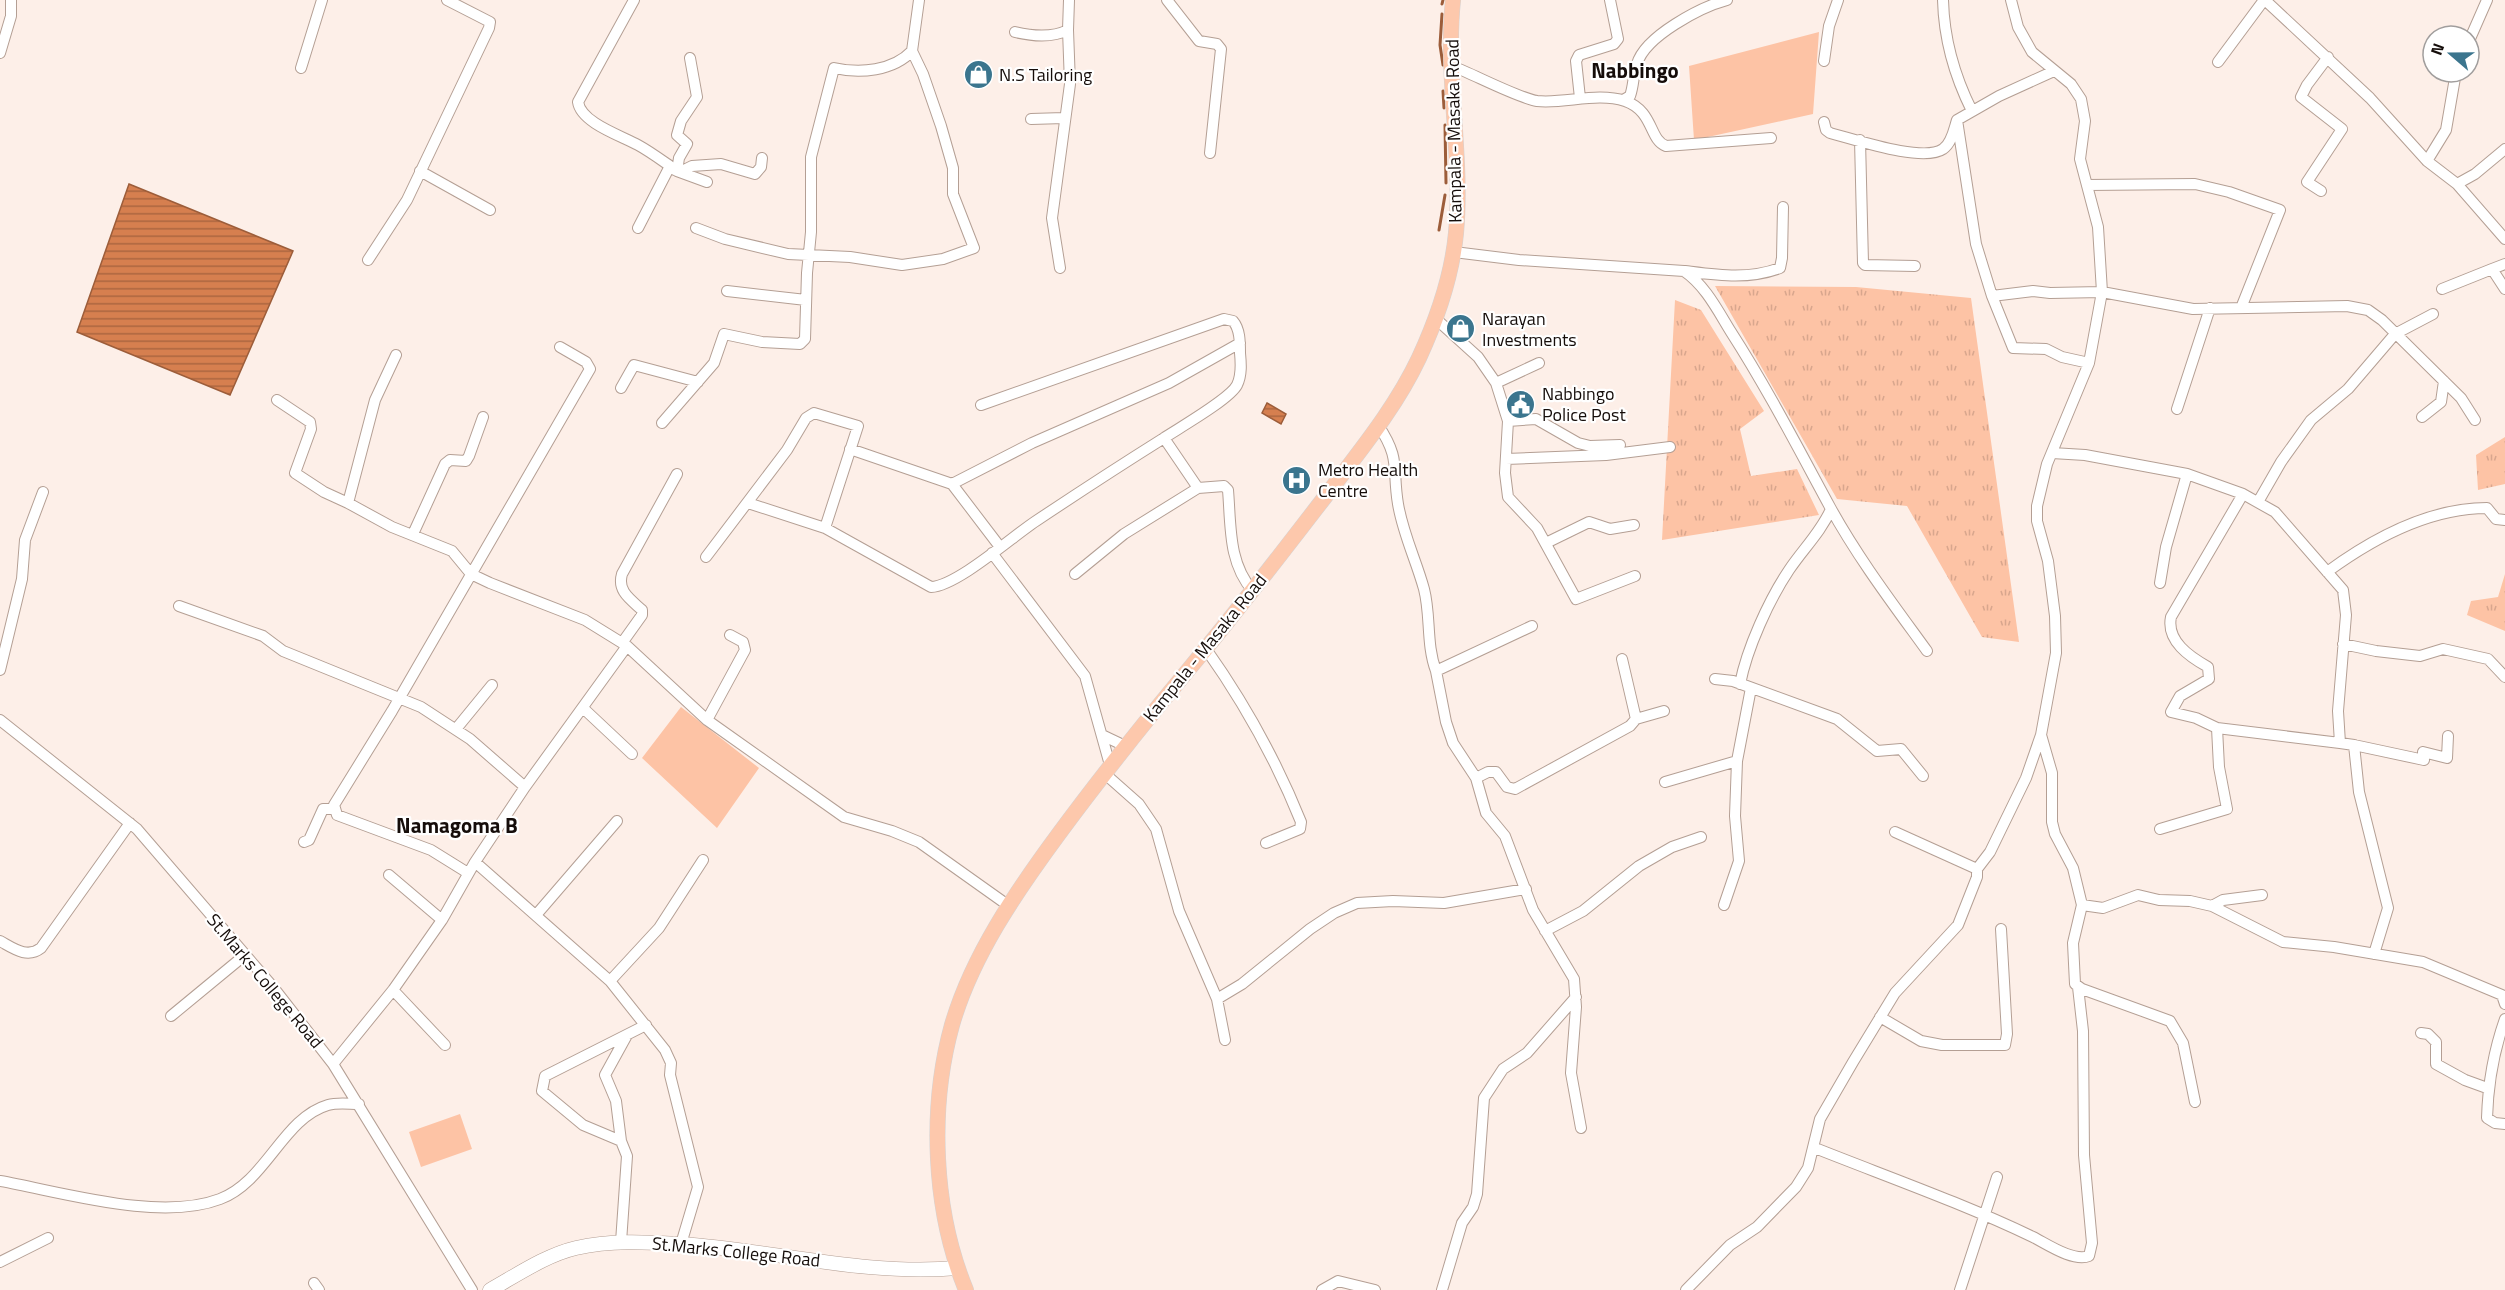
<svg xmlns="http://www.w3.org/2000/svg" width="2505" height="1290" font-family="'Titillium Web',sans-serif">
	<style>
		.grass { fill: url(#grass-tufts) }
		.park { fill: #fdc3a5 }
		.water { fill: url(#water-rules); stroke: #9c5d3a; stroke-width: 1.5 }
		.lines { fill: none; stroke-linecap: round; stroke-linejoin: round }
		.stream { stroke: #9c5d3a; stroke-width: 3 }
		.minor-casing { stroke: #b49f94; stroke-width: 12 }
		.secondary-casing { stroke: #b49f94; stroke-width: 15 }
		.primary-casing { stroke: #d5d3d3; stroke-width: 16 }
		.minor { stroke: #fff; stroke-width: 10 }
		.secondary { stroke: #fff; stroke-width: 14 }
		.primary { stroke: #fdc8ac; stroke-width: 15 }
		.labels { text-anchor: middle; stroke-width: 4.5; stroke-linejoin: round; paint-order: stroke }
		.poi-label { font-size: 18px; fill: #150d0a; stroke: #fff; text-anchor: start }
		.street-label { font-size: 18px; fill: #150d0a; stroke: #fff }
		.quarter-label { font-size: 21px; font-weight: bold; fill: #150d0a; stroke: #fff }
	</style>
	<defs>
		<pattern id="grass-tufts" width="24" height="20" patternUnits="userSpaceOnUse" patternTransform="scale(1.5)"><rect width="24" height="20" fill="#fdc3a5"/><path d="M3 7l-1-3M5 7V3M7 7l1-3M15 17l-1-3M17 17v-4M19 17l1-3" fill="none" stroke="#d8a68d"/></pattern>
		<pattern id="water-rules" width="6" height="5" patternUnits="userSpaceOnUse" patternTransform="scale(1.5)"><rect width="6" height="5" fill="#d67f4f"/><path d="M0 2.5h6" fill="none" stroke="#ac6640"/></pattern>
	</defs>
	<rect width="100%" height="100%" fill="#fdefe8"/>
	<path class="grass" d="M1715,286L1856,287L1971,298L2019,642L1982,637L1907,506L1837,499Z
		M1675,300L1701,310L1764,411L1740,429L1751,476L1797,469L1819,515L1662,540Z
		M2505,437V484L2478,490L2476,455Z
		M2505,574V631L2467,615L2471,601L2498,597Z"/>
	<path class="park" d="M1819,32L1813,114L1694,140L1689,66Z
		M681,707L759,768L717,828L642,758Z
		M460,1114L472,1149L421,1167L409,1132Z"/>
	<path class="water" d="M129,184L293,251L230,395L77,332Z
		M1267,403L1286,414L1281,424L1262,413Z"/>
	<g class="lines">
		<path class="stream" d="M1442,4L1443,0
			M1442,14L1440,45L1443,65
			M1443,91L1444,108
			M1445,125L1446,183
			M1439,230L1445,195"/>
		<defs>
			<path id="minor" d="M634,0L578,102C581,123 622,136 638,145C649,151 660,159 670,166L638,228
				M1167,0L1199,41L1217,44L1221,49L1210,153
				M1943,0C1944,40 1954,75 1972,111
				M2265,0L2370,98L2427,161L2457,184L2505,239
				M1015,32C1032,36 1052,38 1068,30L1069,0
				M2469,41L2487,0
				M0,53L11,16V0
				M1824,61L1829,26L1838,0
				M2218,62L2264,0
				M1452,66C1473,74 1518,98 1537,101C1565,104 1597,92 1625,101C1654,111 1649,140 1666,146L1771,138
				M301,68L322,0
				M1580,98L1576,61L1579,55L1614,44L1618,39L1610,0
				M1623,100L1630,96C1634,85 1633,74 1637,64C1645,36 1701,7 1727,0
				M1031,119L1064,118
				M1957,120L1976,244L1992,296L2013,348L2046,349L2062,357L2089,363
				M1824,122L1826,130L1830,133C1854,139 1923,163 1943,149C1952,143 1954,129 1957,120L1999,96L2054,71
				M1860,140L1863,263L1865,265L1915,266
				M2427,161L2446,130L2456,72
				M671,168L677,171L679,158L687,144L677,135L681,121L697,97L690,58
				M420,171L490,210
				M677,171L707,182
				M680,172L692,166L721,164L755,174L761,167L762,158
				M2457,184L2475,174L2505,149
				M2087,185L2195,184L2229,192L2280,210L2241,308
				M2321,191L2307,182L2309,179L2342,129L2301,97L2307,85L2328,57
				M696,228L725,239L788,254L850,257L902,265L943,259L974,248L953,194V168L941,126L923,74L912,51L919,0
				M1454,252L1519,260L1684,271C1705,285 1718,311 1731,332C1767,388 1798,448 1830,507C1858,558 1893,604 1927,651
				M368,260L407,200L489,28L490,22L447,0
				M2505,264L2492,269L2505,289
				M1060,268L1052,218L1070,84L1068,30
				M1685,271C1717,275 1748,280 1780,268L1782,258L1783,207
				M2442,289L2492,269
				M727,291L806,300
				M1992,296L2033,291L2050,293L2102,292L2193,309L2347,306L2368,310L2382,320L2461,398L2475,420
				M1435,318L1478,357L1496,383L1508,421L1505,473L1508,497L1537,528L1576,599L1635,576
				M396,355L375,400L348,503L392,527L452,551L471,574L490,583L585,620L627,646L707,720L844,817L892,831L919,842L1009,906
				M1496,383L1539,363
				M621,388L634,365L698,382
				M277,400L310,422L311,429L295,473L324,492L348,503
				M981,405L1224,319L1233,321C1240,329 1240,342 1240,353C1241,363 1242,375 1237,385C1230,399 1179,428 1164,438
				M2177,409L2210,308
				M2422,417L2441,402L2444,381
				M1508,421L1536,419L1578,443L1590,446L1620,445
				M662,423L714,363L724,334L762,342L800,344L805,339L807,273L811,232V157L834,68C860,74 893,71 912,51
				M1378,425C1401,459 1392,468 1398,504C1403,534 1416,560 1424,589C1431,616 1426,644 1436,671L1532,626
				M850,449L952,484
				M2052,453L2085,455L2187,474L2243,494L2275,512L2343,590L2346,615L2338,711L2340,743L2354,745L2359,792L2388,908L2374,954
				M1506,459L1606,455L1670,447
				M2243,494L2171,617C2166,641 2190,657 2208,667L2209,679L2180,696L2171,712L2196,718L2217,728L2340,743
				M2258,502L2281,462L2311,420L2348,389L2395,334L2433,314
				M748,503L825,528L931,587C957,586 1013,536 1036,521C1078,493 1121,465 1164,438L1198,488
				M413,534L445,464L450,460L466,461L469,456L483,417
				M1546,543L1589,522L1610,529L1634,525
				M1000,547L952,484L1032,443L1169,383L1240,343
				M992,553L1085,676L1110,765
				M706,557L787,450L806,418L814,413L858,426L825,528
				M2327,572C2372,539 2430,508 2487,508L2496,519L2505,520
				M1075,574L1124,534L1198,488L1224,486L1228,490C1231,525 1228,563 1253,591
				M2160,583L2166,547L2187,474
				M179,606L263,636L283,651L421,707L470,739L525,787
				M622,643L642,615V610C630,599 617,591 622,574L677,474
				M2343,644L2376,651L2420,656L2443,649L2488,659L2505,677
				M1206,649C1245,704 1276,760 1301,822L1300,829L1266,843
				M0,670L22,579L25,540L43,492
				M1436,671L1446,722L1453,743L1476,778L1486,813L1505,836L1533,910L1574,979L1576,1007L1571,1073L1581,1128
				M1715,679L1733,681L1837,719L1877,751L1901,749L1923,776
				M1740,684C1747,648 1769,600 1789,570C1803,549 1821,532 1831,509
				M583,708L632,754
				M1636,719L1664,711
				M0,720L137,829L273,987L333,1064L472,1290
				M707,720L745,650L743,642L730,635
				M456,729L492,685
				M2041,735L2052,773V822L2055,834L2073,868L2082,905L2073,943L2075,984L2082,989L2170,1021L2183,1043L2195,1102
				M1104,736L1125,746
				M2354,745L2424,760L2423,752L2447,758L2448,736
				M1104,773L1139,804L1156,829L1179,911L1217,999L1225,1040
				M1476,778L1488,772H1496L1507,787L1515,789L1630,726L1636,719L1622,659
				M1665,782L1737,761L1751,688
				M2160,829L2227,809L2219,767L2217,728
				M1895,832L1977,869
				M304,842L309,840L323,809H333
				M475,862L610,981L665,1050L671,1063L670,1075L698,1187L681,1244
				M468,873L431,850L337,815L334,805L392,711L590,369L586,362L560,347
				M389,875L442,920
				M1724,905L1739,861L1735,816L1737,761
				M2082,905L2103,908L2138,895L2159,900L2190,901L2212,906L2283,942L2334,947L2423,962L2502,995L2505,1004
				M2212,906L2223,900L2262,895
				M536,915L617,821
				M1545,931L1583,911L1639,866L1672,847L1701,837
				M0,941C13,948 27,959 41,948L130,823
				M610,981L659,928L703,860
				M393,990L445,1045
				M1217,999L1242,984L1310,929L1334,913L1357,903L1393,901L1444,903L1526,889
				M171,1016L245,955
				M1880,1017L1921,1041L1942,1045H2005L2007,1034L2001,929
				M2505,1019C2493,1053 2488,1084 2487,1118L2495,1123L2505,1124
				M2421,1033L2428,1034L2436,1042V1064L2465,1080L2487,1088
				M333,1064L393,990L442,920L475,862L525,787L627,646
				M621,1141L616,1101L605,1075L627,1035
				M1815,1148C1888,1177 1962,1203 2033,1237C2047,1244 2073,1262 2089,1256L2092,1243L2084,1155L2083,1031L2078,987
				M0,1181C62,1192 160,1222 220,1199C266,1182 283,1118 328,1105C338,1102 349,1104 359,1104
				M621,1242L627,1156L621,1141L583,1125L542,1091L545,1076L646,1025
				M0,1262L48,1238
				M314,1283L319,1290
				M1322,1290L1338,1281L1375,1290
				M1442,1290L1462,1223L1473,1207L1477,1194L1484,1098L1503,1069L1527,1053L1576,997
				M1686,1290L1730,1245L1757,1227L1796,1187L1808,1168L1820,1119L1853,1062L1895,993L1958,925L1977,877V869L1990,852L2026,778L2041,735L2056,653L2055,616L2048,561L2037,521V506L2047,464L2089,363L2102,292L2098,227L2080,159L2085,121L2081,99L2071,84L2032,52L2018,27L2011,0
				M1960,1290L1997,1177"/>
			<path id="secondary" d="M490,1290C517,1275 546,1255 576,1248C611,1240 645,1242 680,1244C773,1250 863,1276 957,1268"/>
			<path id="primary" d="M966,1290C933,1210 929,1108 952,1025C972,956 1016,892 1058,835C1100,778 1144,723 1189,669C1236,613 1280,555 1325,497C1358,453 1395,409 1419,358C1437,319 1452,276 1456,233C1463,156 1445,77 1453,0"/>
		</defs>
		<use href="#minor" class="minor-casing"/>
		<use href="#secondary" class="secondary-casing"/>
		<use href="#primary" class="primary-casing"/>
		<use href="#minor" class="minor"/>
		<use href="#secondary" class="secondary"/>
		<use href="#primary" class="primary"/>
	</g>
	<defs>
		<symbol id="shop-disc" viewBox="-11 -11 22 22"><circle r="9.5" fill="#3b758e" stroke="#fff"/><path d="M-5-2.5h2.3a2.7 3.5 0 0 1 5.4 0H5L5.5 6h-11ZM-1.5-2.5h3a1.5 2.3 0 0 0-3 0Z" fill="#fff"/></symbol>
		<symbol id="civic-disc" viewBox="-11 -11 22 22"><circle r="9.5" fill="#3b758e" stroke="#fff"/><path d="M-.6-6.5H3V-4.5H.6V-3L4-1V1h2V6H-6V1h2V-1L-.6-3ZM-1.2 2.5V6h2.4V2.5Z" fill="#fff"/></symbol>
		<symbol id="hospital-disc" viewBox="-11 -11 22 22"><circle r="9.5" fill="#3b758e" stroke="#fff"/><path d="M-5-5h3v3.5h4V-5h3V5h-3V1.5h-4V5h-3Z" fill="#fff"/></symbol>
	</defs>
	<g fill-rule="evenodd">
		<use href="#shop-disc" x="962" y="58" width="33" height="33"/>
		<use href="#shop-disc" x="1444" y="312" width="33" height="33"/>
		<use href="#civic-disc" x="1504" y="388" width="33" height="33"/>
		<use href="#hospital-disc" x="1280" y="464" width="33" height="33"/>
	</g>
	<g class="labels">
		<g class="poi-label">
			<text x="999" y="81">N.S Tailoring</text>
			<text x="1482" y="325">Narayan<tspan x="1482" dy="21">Investments</tspan></text>
			<text x="1542" y="400">Nabbingo<tspan x="1542" dy="21">Police Post</tspan></text>
			<text x="1318" y="476">Metro Health<tspan x="1318" dy="21">Centre</tspan></text>
		</g>
		<g class="street-label">
			<text transform="translate(1454 131) rotate(-91)" y="6">Kampala - Masaka Road</text>
			<text transform="translate(1205 648) rotate(-51)" y="6">Kampala - Masaka Road</text>
			<text transform="translate(265 981) rotate(50)" y="6">St.Marks College Road</text>
			<text transform="translate(736 1252) rotate(6)" y="6">St.Marks College Road</text>
		</g>
		<g class="quarter-label">
			<text x="1635" y="78">Nabbingo</text>
			<text x="457" y="833">Namagoma B</text>
		</g>
	</g>
	<g transform="translate(2451 54) rotate(290)"><circle r="28" fill="#ffffff" stroke="#a19e9d" stroke-width="1.5"/>
	<path d="M0-4.5L10 22L0 15L-10 22Z" fill="#3b758e"/>
	<text y="-9" font-size="16" font-weight="bold" text-anchor="middle" fill="#150d0a">N</text>
	</g>
</svg>
